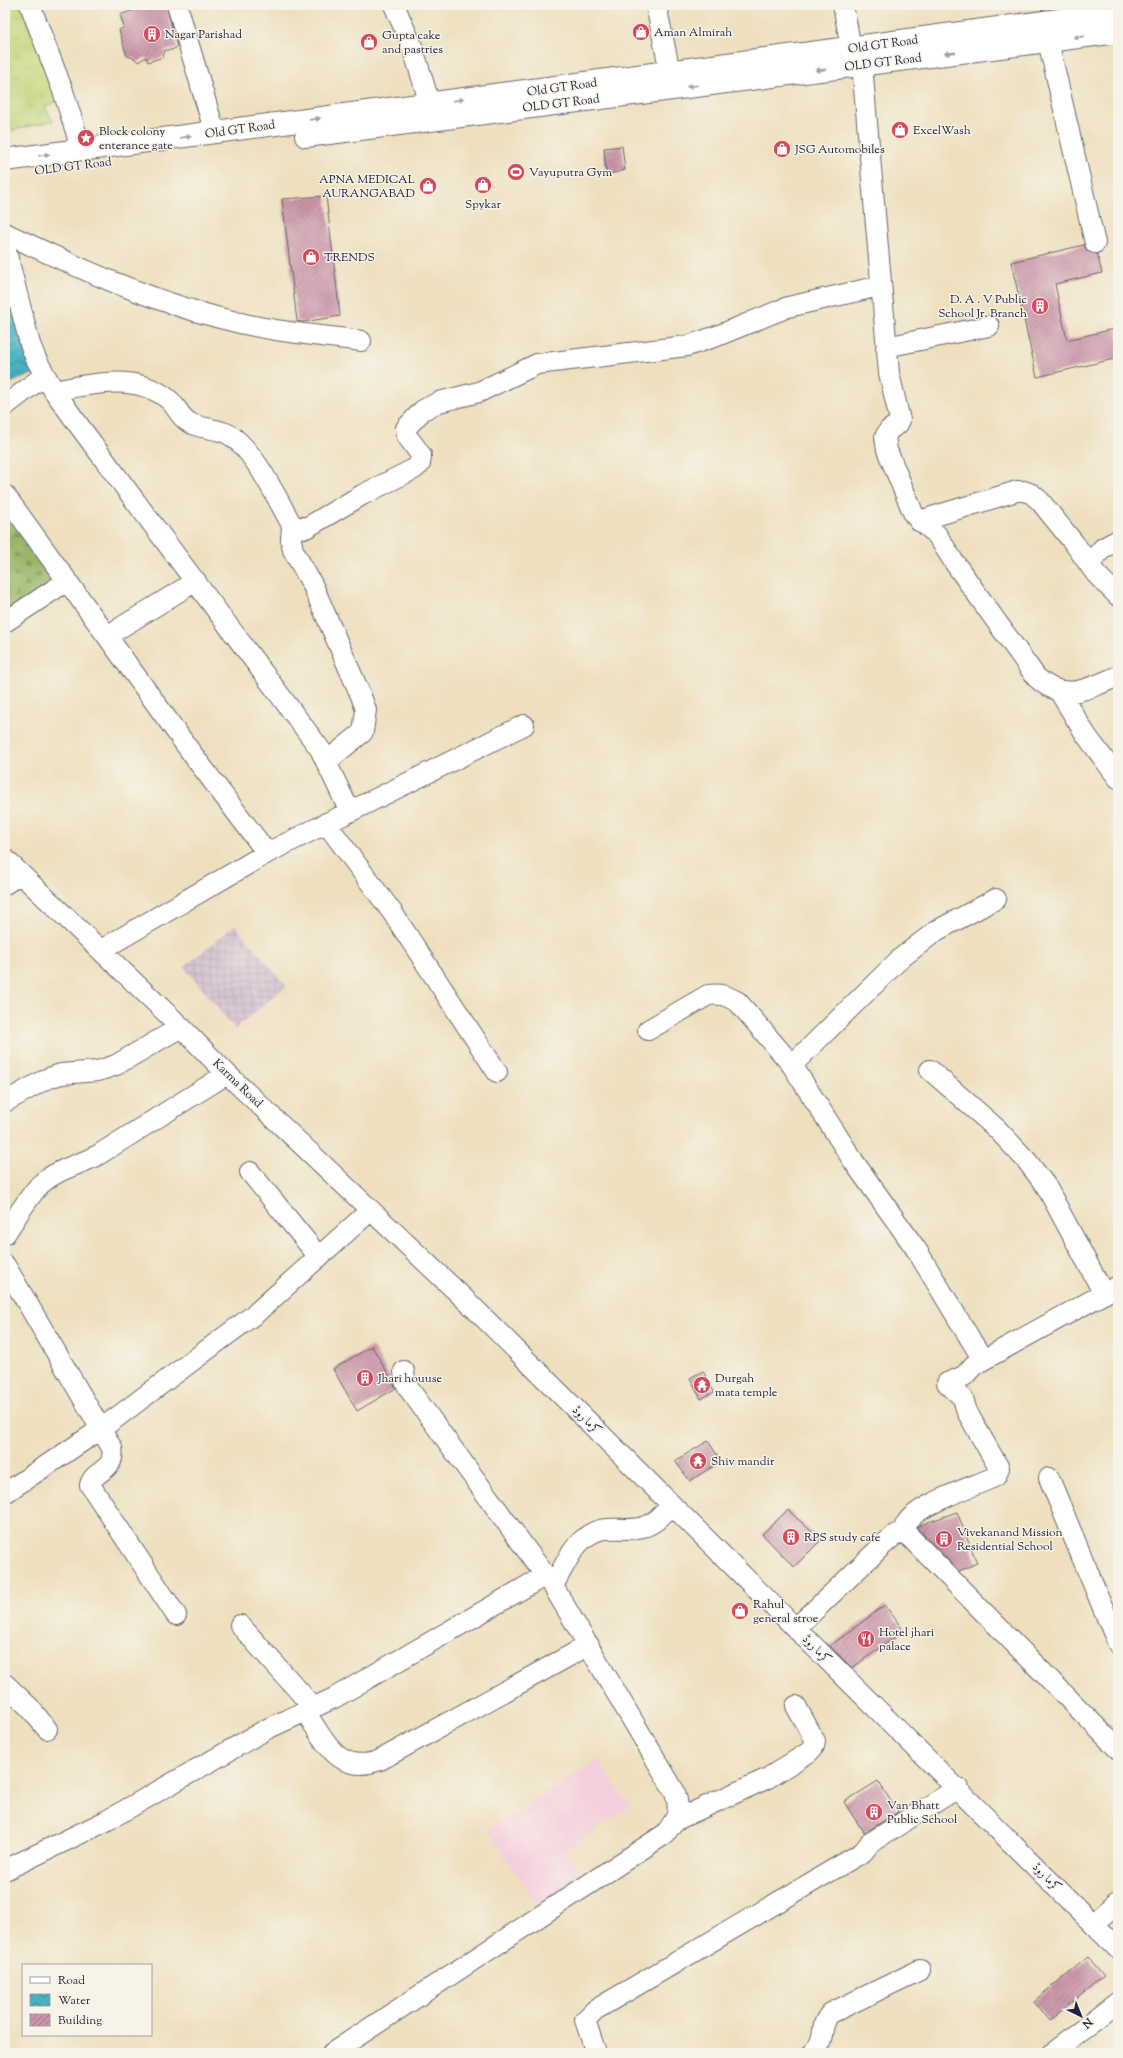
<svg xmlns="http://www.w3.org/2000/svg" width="1123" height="2058" font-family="'Sorts Mill Goudy',Amiri,serif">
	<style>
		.built { fill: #f4cfdd }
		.industrial { fill: url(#industrial-grid) }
		.grass { fill: url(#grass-tufts); stroke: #727c5a }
		.forest { fill: url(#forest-firs); stroke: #5d6c52 }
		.water { fill: url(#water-waves); stroke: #346a7f }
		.building { fill: url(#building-hatch) }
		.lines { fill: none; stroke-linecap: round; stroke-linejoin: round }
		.minor-casing { stroke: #696469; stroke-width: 22 }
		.major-casing { stroke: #696469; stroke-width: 24 }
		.minor { stroke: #fff; stroke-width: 20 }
		.major { stroke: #fff; stroke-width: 22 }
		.oneway { fill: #9c9ca7 }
		.labels { text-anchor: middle; stroke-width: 3; stroke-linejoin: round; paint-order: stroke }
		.poi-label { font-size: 12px; fill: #22223b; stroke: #f7f3e8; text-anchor: start }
		.street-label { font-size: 12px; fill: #22223b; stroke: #f7f3e8 }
	</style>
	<defs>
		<pattern id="industrial-grid" width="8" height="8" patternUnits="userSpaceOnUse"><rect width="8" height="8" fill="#d0bdcd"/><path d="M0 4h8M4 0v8" fill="none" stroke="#b2a2b1"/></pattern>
		<pattern id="grass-tufts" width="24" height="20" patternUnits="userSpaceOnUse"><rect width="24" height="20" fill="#c1d578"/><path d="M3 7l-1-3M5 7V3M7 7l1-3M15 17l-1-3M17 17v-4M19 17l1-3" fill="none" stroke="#a6b769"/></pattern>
		<pattern id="forest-firs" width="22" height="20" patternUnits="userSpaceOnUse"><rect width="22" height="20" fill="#98b668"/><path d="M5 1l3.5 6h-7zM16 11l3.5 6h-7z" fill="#7c9457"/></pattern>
		<pattern id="water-waves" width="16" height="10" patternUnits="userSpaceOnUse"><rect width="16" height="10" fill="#45b1c3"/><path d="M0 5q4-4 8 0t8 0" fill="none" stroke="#3990a0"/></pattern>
		<pattern id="building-hatch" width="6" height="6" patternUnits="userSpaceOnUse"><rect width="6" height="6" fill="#ca93a8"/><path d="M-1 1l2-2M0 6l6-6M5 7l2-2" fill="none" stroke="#a4788a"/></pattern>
	</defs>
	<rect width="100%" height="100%" fill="#f7f3e8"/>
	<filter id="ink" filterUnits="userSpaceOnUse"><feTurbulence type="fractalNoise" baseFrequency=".025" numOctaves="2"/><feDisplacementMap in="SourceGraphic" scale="8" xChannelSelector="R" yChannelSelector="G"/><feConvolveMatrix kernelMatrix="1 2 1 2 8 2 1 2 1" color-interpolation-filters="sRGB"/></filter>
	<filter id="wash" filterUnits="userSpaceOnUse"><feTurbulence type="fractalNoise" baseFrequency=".012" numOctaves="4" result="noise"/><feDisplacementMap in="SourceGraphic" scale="16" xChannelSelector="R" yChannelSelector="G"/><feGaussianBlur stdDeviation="0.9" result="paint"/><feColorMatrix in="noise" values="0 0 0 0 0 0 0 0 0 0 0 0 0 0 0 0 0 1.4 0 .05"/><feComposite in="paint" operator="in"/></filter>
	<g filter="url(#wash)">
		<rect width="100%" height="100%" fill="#eee0bf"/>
		<path class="built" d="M598,1759L630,1807L565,1849L582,1875L537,1905L488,1830Z"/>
		<path class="industrial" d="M235,925L286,986L235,1029L184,967Z"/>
		<path class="grass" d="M9,5H23L62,99L45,107L53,121L5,132V6Z"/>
		<path class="forest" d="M5,494L67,581L5,620Z"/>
		<path class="water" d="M5,248L37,372L5,385Z"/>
		<g id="blocks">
			<path class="building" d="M148,5H166L177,47L172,50H165L163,57L148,62L146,57L138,62L134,58L127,56L119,30L124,27L120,15Z
				M622,146L625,170L606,175L604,148Z
				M326,196L340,316L303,322L297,321L282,199Z
				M1084,245L1087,251L1097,254L1102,273L1055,284L1067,340L1118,328V358L1037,377L1011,262Z
				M372,1346L396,1388L357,1411L333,1369Z
				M703,1371L714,1392L701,1399L690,1378Z
				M708,1441L721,1461L690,1481L675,1461Z
				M788,1510L821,1540L794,1567L762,1534Z
				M957,1512L977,1563L959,1571L917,1528L920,1525Z
				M885,1605L904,1631L852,1668L830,1646Z
				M878,1781L898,1812L864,1833L844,1802Z
				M1088,1957L1104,1976L1050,2021L1034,2001Z"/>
		</g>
	</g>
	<g filter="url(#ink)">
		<use href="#blocks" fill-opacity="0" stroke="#696469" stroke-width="1"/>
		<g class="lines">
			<defs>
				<path id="minor" d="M30,5L63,91L82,151
					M177,5L215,133
					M394,5L412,46L430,104
					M656,5L670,72
					M843,5L851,48
					M1048,41L1095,243
					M862,65L889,373L900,420L898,424L889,430L885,437L887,450L914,515L937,535L954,562L1036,677C1063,703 1088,689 1118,676
					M5,233C78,268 152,302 232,321C274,332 318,335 361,341
					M5,247L30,344L36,359L54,391L80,427L320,749L349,810
					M886,347L989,326
					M54,391C91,384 136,373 168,399C177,406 179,417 190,423C202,429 216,428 228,434C253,447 278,501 292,525L306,528L362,495L414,469L420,464L421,455L407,436L406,428L423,410L439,402L479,392L537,364L687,346L717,336L788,307L880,286
					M5,406L45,375
					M5,495L193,755L267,853
					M919,521L1017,491H1024L1032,494L1040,501L1074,543L1096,574L1118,596
					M292,525L291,540L293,550L313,586L361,696L366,710L363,732L327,761
					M1089,564L1103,548L1118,540
					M5,622L67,581
					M107,636L196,581
					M1059,691L1086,735L1118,778
					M326,823L392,912L497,1072
					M5,859L181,1027L227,1074L472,1306L1118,1949
					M5,884L20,874
					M101,950L267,853L524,725
					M648,1030L708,995C721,993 727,996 738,1002L792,1065L854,1162L916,1249L983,1360
					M792,1065L901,958L936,931L996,899
					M930,1070L997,1129L1027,1161L1046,1186L1104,1294
					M5,1102L46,1079L61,1074L98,1071L116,1065L181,1027
					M250,1172L319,1257
					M5,1234C14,1221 32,1191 42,1183C58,1169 79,1165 98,1155L227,1074
					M5,1265L112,1448C116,1472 94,1469 90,1485L176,1615
					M1049,1478L1118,1644
					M5,1493L101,1429L255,1314L371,1210
					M902,1533C904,1529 905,1525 907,1522C920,1504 969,1488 990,1479L996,1476L999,1468L967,1412L963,1398L947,1383L964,1376L974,1365L1118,1286
					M553,1586C563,1569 571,1548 586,1537C605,1522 623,1533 643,1527C655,1524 663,1514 672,1505
					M240,1625L313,1707
					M796,1628L884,1544L896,1534H907L1118,1749
					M5,1684L30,1708L47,1729
					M305,1711C325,1741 338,1776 380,1760L589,1645
					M674,1821L768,1778L809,1752L814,1746L815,1741L796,1706
					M5,1870L106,1821L267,1729L334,1698L546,1575
					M1094,1923L1118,1902
					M332,2053L665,1834C677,1818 681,1812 675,1792L553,1586L409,1389L405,1381L404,1371
					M596,2053L585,2020L595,2010L863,1852L870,1843L958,1788
					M812,2053C829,2038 817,2027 831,2013L920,1970
					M1052,2053L1118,2002"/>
				<path id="major" d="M306,136L1118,32
					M5,160L1118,12"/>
			</defs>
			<use href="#minor" class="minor-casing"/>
			<use href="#major" class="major-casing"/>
			<use href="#minor" class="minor"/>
			<use href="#major" class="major"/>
		</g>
		<defs><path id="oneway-solid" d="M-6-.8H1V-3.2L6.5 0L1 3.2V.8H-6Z"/></defs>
		<g class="oneway">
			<use href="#oneway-solid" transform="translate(1079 37) rotate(173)"/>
			<use href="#oneway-solid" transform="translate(950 53) rotate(173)"/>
			<use href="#oneway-solid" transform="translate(821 70) rotate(173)"/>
			<use href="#oneway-solid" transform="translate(692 86) rotate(173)"/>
			<use href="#oneway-solid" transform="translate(458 100) rotate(-8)"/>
			<use href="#oneway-solid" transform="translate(315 119) rotate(-8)"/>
			<use href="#oneway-solid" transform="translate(186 137) rotate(-8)"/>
			<use href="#oneway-solid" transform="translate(44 155) rotate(-7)"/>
		</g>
	</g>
	<defs>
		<symbol id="shop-disc" viewBox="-11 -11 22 22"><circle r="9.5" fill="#d1495b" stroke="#f7f3e8"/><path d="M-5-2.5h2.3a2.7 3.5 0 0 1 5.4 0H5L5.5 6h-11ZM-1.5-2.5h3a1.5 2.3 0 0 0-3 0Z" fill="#fff"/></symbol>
		<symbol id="building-disc" viewBox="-11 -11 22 22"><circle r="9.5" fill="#d1495b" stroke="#f7f3e8"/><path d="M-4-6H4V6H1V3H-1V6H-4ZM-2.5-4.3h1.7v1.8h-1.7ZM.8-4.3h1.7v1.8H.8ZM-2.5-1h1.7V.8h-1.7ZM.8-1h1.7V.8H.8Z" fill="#fff"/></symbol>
		<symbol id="sight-disc" viewBox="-11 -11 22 22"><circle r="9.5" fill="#d1495b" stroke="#f7f3e8"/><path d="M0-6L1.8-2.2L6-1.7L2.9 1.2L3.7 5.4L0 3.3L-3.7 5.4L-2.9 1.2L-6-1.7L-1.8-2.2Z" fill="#fff"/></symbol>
		<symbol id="stadium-disc" viewBox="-11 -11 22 22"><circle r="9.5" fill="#d1495b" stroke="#f7f3e8"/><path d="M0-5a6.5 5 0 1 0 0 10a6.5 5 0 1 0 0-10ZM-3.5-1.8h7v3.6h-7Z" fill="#fff"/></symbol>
		<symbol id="temple-disc" viewBox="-11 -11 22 22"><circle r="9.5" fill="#d1495b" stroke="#f7f3e8"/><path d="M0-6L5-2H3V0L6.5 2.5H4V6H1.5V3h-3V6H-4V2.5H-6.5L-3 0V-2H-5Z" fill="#fff"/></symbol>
		<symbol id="restaurant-disc" viewBox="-11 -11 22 22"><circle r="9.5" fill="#d1495b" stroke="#f7f3e8"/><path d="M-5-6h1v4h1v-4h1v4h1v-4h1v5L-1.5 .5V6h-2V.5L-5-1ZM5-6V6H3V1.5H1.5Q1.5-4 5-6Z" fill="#fff"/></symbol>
	</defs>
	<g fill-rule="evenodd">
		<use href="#shop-disc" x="631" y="22" width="20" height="20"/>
		<use href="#building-disc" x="142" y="24" width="20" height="20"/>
		<use href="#shop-disc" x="359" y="32" width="20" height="20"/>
		<use href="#shop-disc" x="890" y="120" width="20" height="20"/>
		<use href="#sight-disc" x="76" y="128" width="20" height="20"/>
		<use href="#shop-disc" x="772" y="139" width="20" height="20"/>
		<use href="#stadium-disc" x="506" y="162" width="20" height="20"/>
		<use href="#shop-disc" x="473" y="175" width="20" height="20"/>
		<use href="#shop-disc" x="418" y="176" width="20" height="20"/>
		<use href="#shop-disc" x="301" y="247" width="20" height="20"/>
		<use href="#building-disc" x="1030" y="296" width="20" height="20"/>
		<use href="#building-disc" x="355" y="1368" width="20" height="20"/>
		<use href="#temple-disc" x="692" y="1375" width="20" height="20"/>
		<use href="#temple-disc" x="688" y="1451" width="20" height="20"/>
		<use href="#building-disc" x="781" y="1527" width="20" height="20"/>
		<use href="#building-disc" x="934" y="1529" width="20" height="20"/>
		<use href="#shop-disc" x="730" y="1601" width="20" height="20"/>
		<use href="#restaurant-disc" x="856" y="1629" width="20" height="20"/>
		<use href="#building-disc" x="864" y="1802" width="20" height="20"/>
	</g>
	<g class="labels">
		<g class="poi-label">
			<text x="654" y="36">Aman Almirah</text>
			<text x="165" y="38">Nagar Parishad</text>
			<text x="382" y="39">Gupta cake<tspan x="382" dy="14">and pastries</tspan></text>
			<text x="913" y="134">ExcelWash</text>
			<text x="99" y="135">Block colony<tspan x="99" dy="14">enterance gate</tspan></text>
			<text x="795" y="153">JSG Automobiles</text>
			<text x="529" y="176">Vayuputra Gym</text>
			<text x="415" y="183" text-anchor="end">APNA MEDICAL<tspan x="415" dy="14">AURANGABAD</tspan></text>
			<text x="483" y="208" text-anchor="middle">Spykar</text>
			<text x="324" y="261">TRENDS</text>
			<text x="1027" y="303" text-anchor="end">D. A . V Public<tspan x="1027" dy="14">School Jr. Branch</tspan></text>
			<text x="378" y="1382">Jhari houuse</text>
			<text x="715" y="1382">Durgah<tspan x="715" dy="14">mata temple</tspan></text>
			<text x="711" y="1465">Shiv mandir</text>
			<text x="957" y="1536">Vivekanand Mission<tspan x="957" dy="14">Residential School</tspan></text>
			<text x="804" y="1541">RPS study cafe</text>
			<text x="753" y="1608">Rahul<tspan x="753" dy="14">general stroe</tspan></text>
			<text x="879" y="1636">Hotel jhari<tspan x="879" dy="14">palace</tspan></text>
			<text x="887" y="1809">Van Bhatt<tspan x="887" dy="14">Public School</tspan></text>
		</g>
		<g class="street-label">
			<text transform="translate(883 44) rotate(-8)" y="4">Old GT Road</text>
			<text transform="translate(883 62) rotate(-7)" y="4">OLD GT Road</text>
			<text transform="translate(562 87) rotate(-8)" y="4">Old GT Road</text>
			<text transform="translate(561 103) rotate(-7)" y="4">OLD GT Road</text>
			<text transform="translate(240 129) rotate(-8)" y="4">Old GT Road</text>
			<text transform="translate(73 166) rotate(-7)" y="4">OLD GT Road</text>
			<text transform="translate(238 1083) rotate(44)" y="4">Karma Road</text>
			<text transform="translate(587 1420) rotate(45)" y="4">کرما روڈ</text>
			<text transform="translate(817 1649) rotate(45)" y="4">کرما روڈ</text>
			<text transform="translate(1047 1877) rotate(45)" y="4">کرما روڈ</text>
		</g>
	</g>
	<rect width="1123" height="2058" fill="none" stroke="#f7f3e8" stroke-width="20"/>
	<rect x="22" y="1964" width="130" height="72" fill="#f7f3e8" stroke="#a29fa3"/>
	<rect x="30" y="1977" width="20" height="6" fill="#ffffff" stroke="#a29fa3"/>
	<text x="58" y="1984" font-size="12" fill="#22223b">Road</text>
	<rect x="30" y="1994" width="20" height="12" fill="url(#water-waves)" stroke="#a29fa3"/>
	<text x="58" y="2004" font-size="12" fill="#22223b">Water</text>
	<rect x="30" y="2014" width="20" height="12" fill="url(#building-hatch)" stroke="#a29fa3"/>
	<text x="58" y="2024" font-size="12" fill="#22223b">Building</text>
	<g transform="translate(1081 2016) rotate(137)" stroke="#f7f3e8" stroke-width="3" paint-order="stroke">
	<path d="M0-3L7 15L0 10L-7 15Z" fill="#22223b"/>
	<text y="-6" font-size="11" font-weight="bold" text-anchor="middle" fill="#22223b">N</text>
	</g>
</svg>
